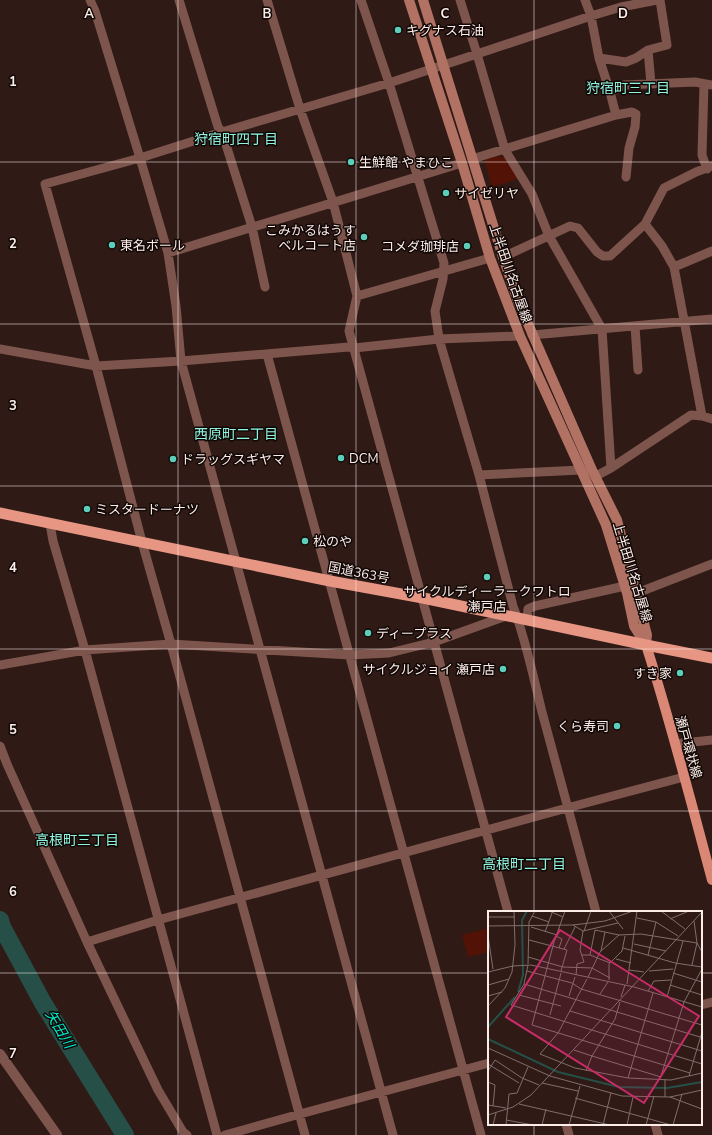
<svg xmlns="http://www.w3.org/2000/svg" width="712" height="1135" font-family="'Nunito Sans','Noto Sans JP',sans-serif">
	<style>
		.green { fill: #521205 }
		.lines { fill: none; stroke-linecap: round; stroke-linejoin: round }
		.river { stroke: #254f47; stroke-width: 18 }
		.minor { stroke: #7d554c; stroke-width: 9 }
		.tertiary { stroke: #7d554c; stroke-width: 10 }
		.secondary { stroke: #b27263; stroke-width: 10 }
		.primary { stroke: #da8875; stroke-width: 10 }
		.trunk { stroke: #e69683; stroke-width: 11 }
		.grid { fill: none; stroke: #fcede9; stroke-width: 1; stroke-opacity: 0.55 }
		.poi-dot { fill: #5dceb9; stroke: #110806; stroke-width: 1.5 }
		.labels { text-anchor: middle; stroke-width: 3; stroke-linejoin: round; paint-order: stroke }
		.poi-label { font-size: 13px; fill: #fcede9; stroke: #110806; text-anchor: start }
		.street-label { font-size: 13px; fill: #fcede9; stroke: #110806 }
		.neighbourhood-label { font-size: 14px; fill: #8ff4df; stroke: #110806 }
		.water-label { font-size: 14px; font-style: italic; fill: #00ebcd; stroke: #110806 }
		.inset-river { fill: none; stroke: #254f47; stroke-width: 2 }
		.inset-road { fill: none; stroke: #816e6a; stroke-width: 1 }
		.view { fill: #c82d69; fill-opacity: 0.15; stroke: #c82d69; stroke-width: 2 }
		.inset-edge { fill: none; stroke: #fcede9; stroke-width: 2 }
		.grid-label { font-size: 13px; text-anchor: middle; font-weight: bold; fill: #fcede9; stroke: #110806; stroke-width: 3; stroke-linejoin: round; paint-order: stroke }
	</style>
	<rect width="100%" height="100%" fill="#2f1a16"/>
	<path class="green" d="M498,156L510,159L518,179L492,187L484,158Z
		M489,928V952L468,957L462,935Z"/>
	<g class="lines">
		<path class="river" d="M0,920L2,927L43,1003L125,1135"/>
		<path class="minor" d="M90,0L95,11L140,158L168,253L176,306L181,361L393,1135
			M179,0L218,127L222,132L252,227L265,287
			M267,0L300,109L333,202L357,296L349,331L508,912
			M361,0L389,83L444,263L443,279L435,311L439,339L479,475L513,606C526,640 533,676 542,712C560,778 578,845 596,912
			M460,0L477,54L505,150L532,194L549,236L602,329L611,468
			M648,50L651,84
			M599,58L626,62L636,58L648,50L667,45L660,0
			M704,84L702,155L707,169
			M610,92L624,85L695,82L712,85
			M616,115L632,112L636,114L635,127L629,148L626,177
			M472,159L616,115L610,92L599,58L591,16L585,0
			M645,224L662,246L674,267L702,416
			M168,253L462,163
			M503,257L570,226L578,228L597,252L603,256H610L645,224L664,188L696,172L712,166
			M674,267L712,251
			M357,296L490,258
			M635,326L638,370
			M532,335L712,319
			M0,349L96,366L181,361L349,347L354,348L439,339L520,336
			M267,354L481,1135
			M479,475L581,470
			M596,476L611,468L691,415L702,416L712,419
			M637,593L712,564
			M527,620L528,609L535,606L625,586
			M0,665L85,650L53,541L50,524
			M675,744L712,740
			M0,746L7,764L87,942L158,1090L183,1132L187,1135
			M87,942L158,920L567,808L684,777
			M701,1005L712,1002
			M566,1124L569,1135
			M655,1124L658,1135
			M217,1135L85,650L171,644L349,655L389,653L434,642L506,616
			M225,1135L300,1114L489,1063
			M305,1135L171,644L142,542L96,366L45,184L140,158L222,132L389,83L477,54L591,16L621,7L657,0"/>
		<path class="tertiary" d="M0,1054L57,1135"/>
		<path class="secondary" d="M409,0L462,163L490,258L520,336L606,525L627,593L634,626L646,645
			M423,0L503,257L518,301L592,470L617,520L647,635L646,643"/>
		<path class="primary" d="M646,645C671,723 691,802 712,880"/>
		<path class="trunk" d="M0,513L330,581L423,598L646,645L712,658"/>
	</g>
	<path class="grid" d="M178,0V1135M356,0V1135M534,0V912M0,162H712M0,324H712M0,486H712M0,649H712M0,811H712M0,973H489M701,973H712M534,1124V1135"/>
	<g class="poi-dot">
		<circle cx="398" cy="30" r="4"/>
		<circle cx="351" cy="162" r="4"/>
		<circle cx="446" cy="193" r="4"/>
		<circle cx="364" cy="237" r="4"/>
		<circle cx="112" cy="245" r="4"/>
		<circle cx="467" cy="246" r="4"/>
		<circle cx="341" cy="458" r="4"/>
		<circle cx="173" cy="459" r="4"/>
		<circle cx="87" cy="509" r="4"/>
		<circle cx="305" cy="541" r="4"/>
		<circle cx="487" cy="577" r="4"/>
		<circle cx="368" cy="633" r="4"/>
		<circle cx="503" cy="669" r="4"/>
		<circle cx="680" cy="673" r="4"/>
		<circle cx="617" cy="726" r="4"/>
	</g>
	<g class="labels">
		<g class="poi-label">
			<text x="406" y="35">キグナス石油</text>
			<text x="359" y="167">生鮮館 やまひこ</text>
			<text x="454" y="198">サイゼリヤ</text>
			<text x="356" y="235" text-anchor="end">こみかるはうす<tspan x="356" dy="15">ベルコート店</tspan></text>
			<text x="120" y="250">東名ボール</text>
			<text x="459" y="251" text-anchor="end">コメダ珈琲店</text>
			<text x="349" y="463">DCM</text>
			<text x="181" y="464">ドラッグスギヤマ</text>
			<text x="95" y="514">ミスタードーナツ</text>
			<text x="313" y="546">松のや</text>
			<text x="487" y="596" text-anchor="middle">サイクルディーラークワトロ<tspan x="487" dy="15">瀬戸店</tspan></text>
			<text x="376" y="638">ディープラス</text>
			<text x="495" y="674" text-anchor="end">サイクルジョイ 瀬戸店</text>
			<text x="672" y="678" text-anchor="end">すき家</text>
			<text x="609" y="731" text-anchor="end">くら寿司</text>
		</g>
		<g class="street-label">
			<text transform="translate(511 273) rotate(71)" y="5">上半田川名古屋線</text>
			<text transform="translate(359 572) rotate(11)" y="5">国道363号</text>
			<text transform="translate(633 572) rotate(73)" y="5">上半田川名古屋線</text>
			<text transform="translate(689 747) rotate(74)" y="5">瀬戸環状線</text>
		</g>
		<g class="neighbourhood-label">
			<text x="628" y="93">狩宿町三丁目</text>
			<text x="236" y="144">狩宿町四丁目</text>
			<text x="236" y="439">西原町二丁目</text>
			<text x="77" y="845">高根町三丁目</text>
			<text x="524" y="869">高根町二丁目</text>
		</g>
		<g class="water-label">
			<text transform="translate(60 1029) rotate(59)" y="5">矢田川</text>
		</g>
	</g>
	<g transform="translate(488 911)">
		<rect width="214" height="214" fill="#2f1a16"/>
		<path class="inset-river" d="M30,81L35,64L34,9L39,0M0,116L27,86M0,128L70,161L131,176L179,177L214,171"/>
		<path class="inset-road" d="M61,0L75,6M77,0L66,31L44,114L202,162M121,0L135,18M173,0L197,18M44,5L61,11M0,6H27M149,7L168,11L190,25M182,8L201,0M206,10L209,32L214,41M85,14L95,20L130,12M0,15L85,14L117,10L145,0M43,16L69,24M107,19L131,24L153,23L209,32L204,54M96,20L103,0M57,21L64,2M0,25L5,58M68,25L74,28L71,37M41,29L79,39L73,60M146,33L178,40M135,37L187,52L214,56M76,38L87,16M113,40L117,21M94,44H102L122,52M102,44L107,19M160,44L168,11M40,46L75,56L104,57L122,67M128,48L143,52M40,53L41,11L47,0M40,54L36,73L23,94L214,153M141,59L156,61M39,60L84,72L93,78L214,114M161,60L185,58M0,61L25,55L43,54L146,76L214,96M185,62L214,71M88,64L89,53L96,51L92,39L95,20M100,66L112,41L131,24M99,68L70,122L52,143L87,157L140,167L183,169L214,162M121,69V53L134,40L137,25M36,73L212,126M139,73L149,0M0,74L21,68M182,74L214,84M160,80L166,70L183,69M112,83L120,71M31,84L73,95M0,85L14,81M81,85L87,66M133,86L137,74M179,86L195,30M132,91L127,108L104,145L173,166M0,95L17,77L24,61L27,34L26,0M82,100L214,140M62,104L73,62M0,137L62,165L134,185L182,186L214,179M86,139L104,145L98,160M0,153L31,172M0,160L7,149L34,167L51,174M173,165L196,91L214,58M201,165L214,121M140,167L165,82M177,168V186M0,171L7,174L5,195M54,172L90,180M182,186L214,198M87,187L183,214M31,193L122,214M0,194L18,197M0,204L25,196L43,184L214,1M18,209L45,214M5,214L8,202M18,214L21,183L29,182L40,156M54,214L58,198M81,214L92,175M115,214L123,182M139,214L145,186M158,214L166,185M185,214L194,183"/>
		<path class="view" d="M72,19L211,105L156,192L18,106Z"/>
		<rect width="214" height="214" class="inset-edge"/>
	</g>
	<g class="grid-label">
		<text x="89" y="18">A</text>
		<text x="267" y="18">B</text>
		<text x="445" y="18">C</text>
		<text x="623" y="18">D</text>
		<text x="13" y="86">1</text>
		<text x="13" y="248">2</text>
		<text x="13" y="410">3</text>
		<text x="13" y="572">4</text>
		<text x="13" y="734">5</text>
		<text x="13" y="896">6</text>
		<text x="13" y="1058">7</text>
	</g>
</svg>
